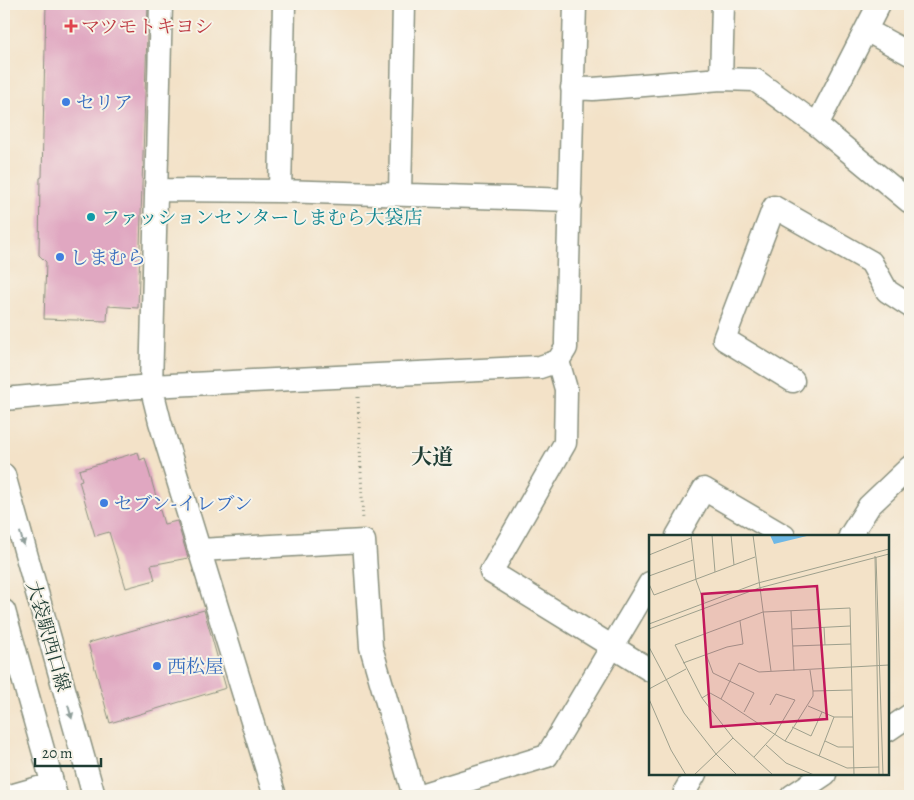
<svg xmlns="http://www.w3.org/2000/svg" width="914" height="800" font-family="Alegreya,'Noto Serif JP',serif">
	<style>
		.building { fill: #e0a7c1 }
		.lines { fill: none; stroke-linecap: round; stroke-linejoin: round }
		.minor-casing { stroke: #89907e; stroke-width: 25 }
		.path { stroke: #89907e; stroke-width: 3; stroke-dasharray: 1 4; stroke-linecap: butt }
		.minor { stroke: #fff; stroke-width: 22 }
		.oneway { fill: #8f9e9a }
		.health-dot { fill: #e0444e; stroke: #f7f3e8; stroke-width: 2 }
		.shop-dot { fill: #3f7fe0; stroke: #f7f3e8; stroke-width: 2 }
		.culture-dot { fill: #0f9aa8; stroke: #f7f3e8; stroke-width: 2 }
		.labels { text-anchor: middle; stroke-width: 4; stroke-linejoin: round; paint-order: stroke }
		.health-label { font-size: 19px; fill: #be3a42; stroke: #f7f3e8; text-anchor: start }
		.shop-label { font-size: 19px; fill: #366cbe; stroke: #f7f3e8; text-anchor: start }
		.culture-label { font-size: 19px; fill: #0d838f; stroke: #f7f3e8; text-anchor: start }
		.street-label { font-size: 19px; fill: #1f3d34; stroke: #f7f3e8 }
		.quarter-label { font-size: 21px; font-weight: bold; fill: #1f3d34; stroke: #f7f3e8 }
		.inset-road { fill: none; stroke: #9ea08d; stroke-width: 1 }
		.view { fill: #c2185b; fill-opacity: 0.15; stroke: #c2185b; stroke-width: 2.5 }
		.inset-edge { fill: none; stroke: #1f3d34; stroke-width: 2.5 }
	</style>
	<rect width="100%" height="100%" fill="#f7f3e8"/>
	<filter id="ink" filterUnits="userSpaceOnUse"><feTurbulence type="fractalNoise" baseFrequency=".02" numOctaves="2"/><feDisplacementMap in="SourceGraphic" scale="10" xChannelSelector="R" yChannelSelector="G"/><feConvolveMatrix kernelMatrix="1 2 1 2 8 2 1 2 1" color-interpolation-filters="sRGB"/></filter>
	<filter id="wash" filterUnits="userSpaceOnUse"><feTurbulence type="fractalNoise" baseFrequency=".0096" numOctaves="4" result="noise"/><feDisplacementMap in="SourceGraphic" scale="20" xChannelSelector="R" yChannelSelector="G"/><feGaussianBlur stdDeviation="1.12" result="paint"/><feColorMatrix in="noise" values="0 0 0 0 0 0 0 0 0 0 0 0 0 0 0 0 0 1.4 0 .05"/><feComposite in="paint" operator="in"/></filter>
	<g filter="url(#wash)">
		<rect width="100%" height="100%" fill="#f3e2c8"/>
		<g id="blocks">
			<path class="building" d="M46,4H148L138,308L108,306L107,321L44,319L46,262L39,255L40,178L42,177Z
				M138,452L140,460L145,458L164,524L177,521L188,558L151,565L155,580L126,588L109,532L95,536L79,481L82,480L79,470Z
				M204,610L226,688L110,723L88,643Z"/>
		</g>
	</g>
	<g filter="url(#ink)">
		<use href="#blocks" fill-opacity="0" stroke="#89907e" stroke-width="1"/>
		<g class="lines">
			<defs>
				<path id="minor" d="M161,4L151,386L160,422L275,796
					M866,30L910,54
					M721,79L755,80L817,125L910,202
					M572,88L593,89L721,79L723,4
					M817,125L879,4
					M157,190L280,191L571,200
					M280,191L284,4
					M400,194L404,4
					M558,361L566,389L565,443L491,572L650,670
					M793,381L724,339L774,207L871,262L887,291L910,306
					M4,399L151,386L540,367L558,361L566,348V340L575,4
					M4,475L94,796
					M677,536L704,489L784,536
					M850,536L869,506L910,467
					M200,550L364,541L371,647L414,796
					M4,611L56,796
					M888,730L910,715
					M10,796L52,784
					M417,796L547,756L650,583
					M688,796L685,791L695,774
					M792,796L825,774"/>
			</defs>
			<use href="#minor" class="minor-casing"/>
			<path class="path" d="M358,397L363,521"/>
			<use href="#minor" class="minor"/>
		</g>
		<defs><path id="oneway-solid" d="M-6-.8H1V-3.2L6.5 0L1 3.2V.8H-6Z" transform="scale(1.25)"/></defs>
		<g class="oneway">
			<use href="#oneway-solid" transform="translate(22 539) rotate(74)"/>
			<use href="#oneway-solid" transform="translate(70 712) rotate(74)"/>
		</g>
	</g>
	<path class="health-dot" d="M68.5 18.5h5v5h5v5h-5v5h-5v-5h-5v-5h5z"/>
	<g class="shop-dot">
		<circle cx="66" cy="102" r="5"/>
		<circle cx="60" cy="257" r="5"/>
		<circle cx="104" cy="503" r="5"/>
		<circle cx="157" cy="666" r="5"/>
	</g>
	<circle class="culture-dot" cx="91" cy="217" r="5"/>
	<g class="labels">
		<g class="health-label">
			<text x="81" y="33">マツモトキヨシ</text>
		</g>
		<g class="shop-label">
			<text x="76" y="109">セリア</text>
			<text x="70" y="264">しまむら</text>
			<text x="114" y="510">セブン-イレブン</text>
			<text x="167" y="673">西松屋</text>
		</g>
		<g class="culture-label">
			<text x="101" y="224">ファッションセンターしまむら大袋店</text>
		</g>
		<g class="street-label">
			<text transform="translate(49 636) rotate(74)" y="7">大袋駅西口線</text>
		</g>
		<g class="quarter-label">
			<text x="432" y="464">大道</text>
		</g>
	</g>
	<g transform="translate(649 535)">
		<rect width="240" height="240" fill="#f3e2c8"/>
		<path d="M121,0H162L125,9Z" fill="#6eb8e6"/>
		<path class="inset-road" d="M42,0L47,45L55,67M63,0L66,37M82,0L85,30M104,0L122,136M0,20L42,3M226,21L230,240M227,22L234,240M0,41L44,25M0,49L5,60L106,22M142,76L145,136M0,89L109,48L240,14M175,92L176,110M0,94L110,53L240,19M143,94L201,91M144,111L202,109M0,112L35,178L67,219M57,119L64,138L105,158L95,177M34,128L78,112L94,109L91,86M161,135L164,156L203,155M0,154L37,134M53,163L61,158L72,164L136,206L198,233L230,232M0,164L22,215L37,240M72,164L90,128L110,137L240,130M159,171L185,182H204M143,192L162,201L173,177M136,206L164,161V156M176,206L189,212H204M117,210L137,228L165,240M67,219L88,240M170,221L185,182M105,222L126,199L146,165L127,159L121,170M45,240L84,203M124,240L84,203L53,163L26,110L114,77L201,73L205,240"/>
		<path class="view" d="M168,51L178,184L62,192L53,59Z"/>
		<rect width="240" height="240" class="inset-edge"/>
	</g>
	<rect width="914" height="800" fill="none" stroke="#f7f3e8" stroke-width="20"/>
	<path d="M35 758v8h66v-8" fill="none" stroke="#1f3d34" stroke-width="2.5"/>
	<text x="42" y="758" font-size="15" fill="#1f3d34" stroke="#f7f3e8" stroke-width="4" paint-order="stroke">20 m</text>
</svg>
